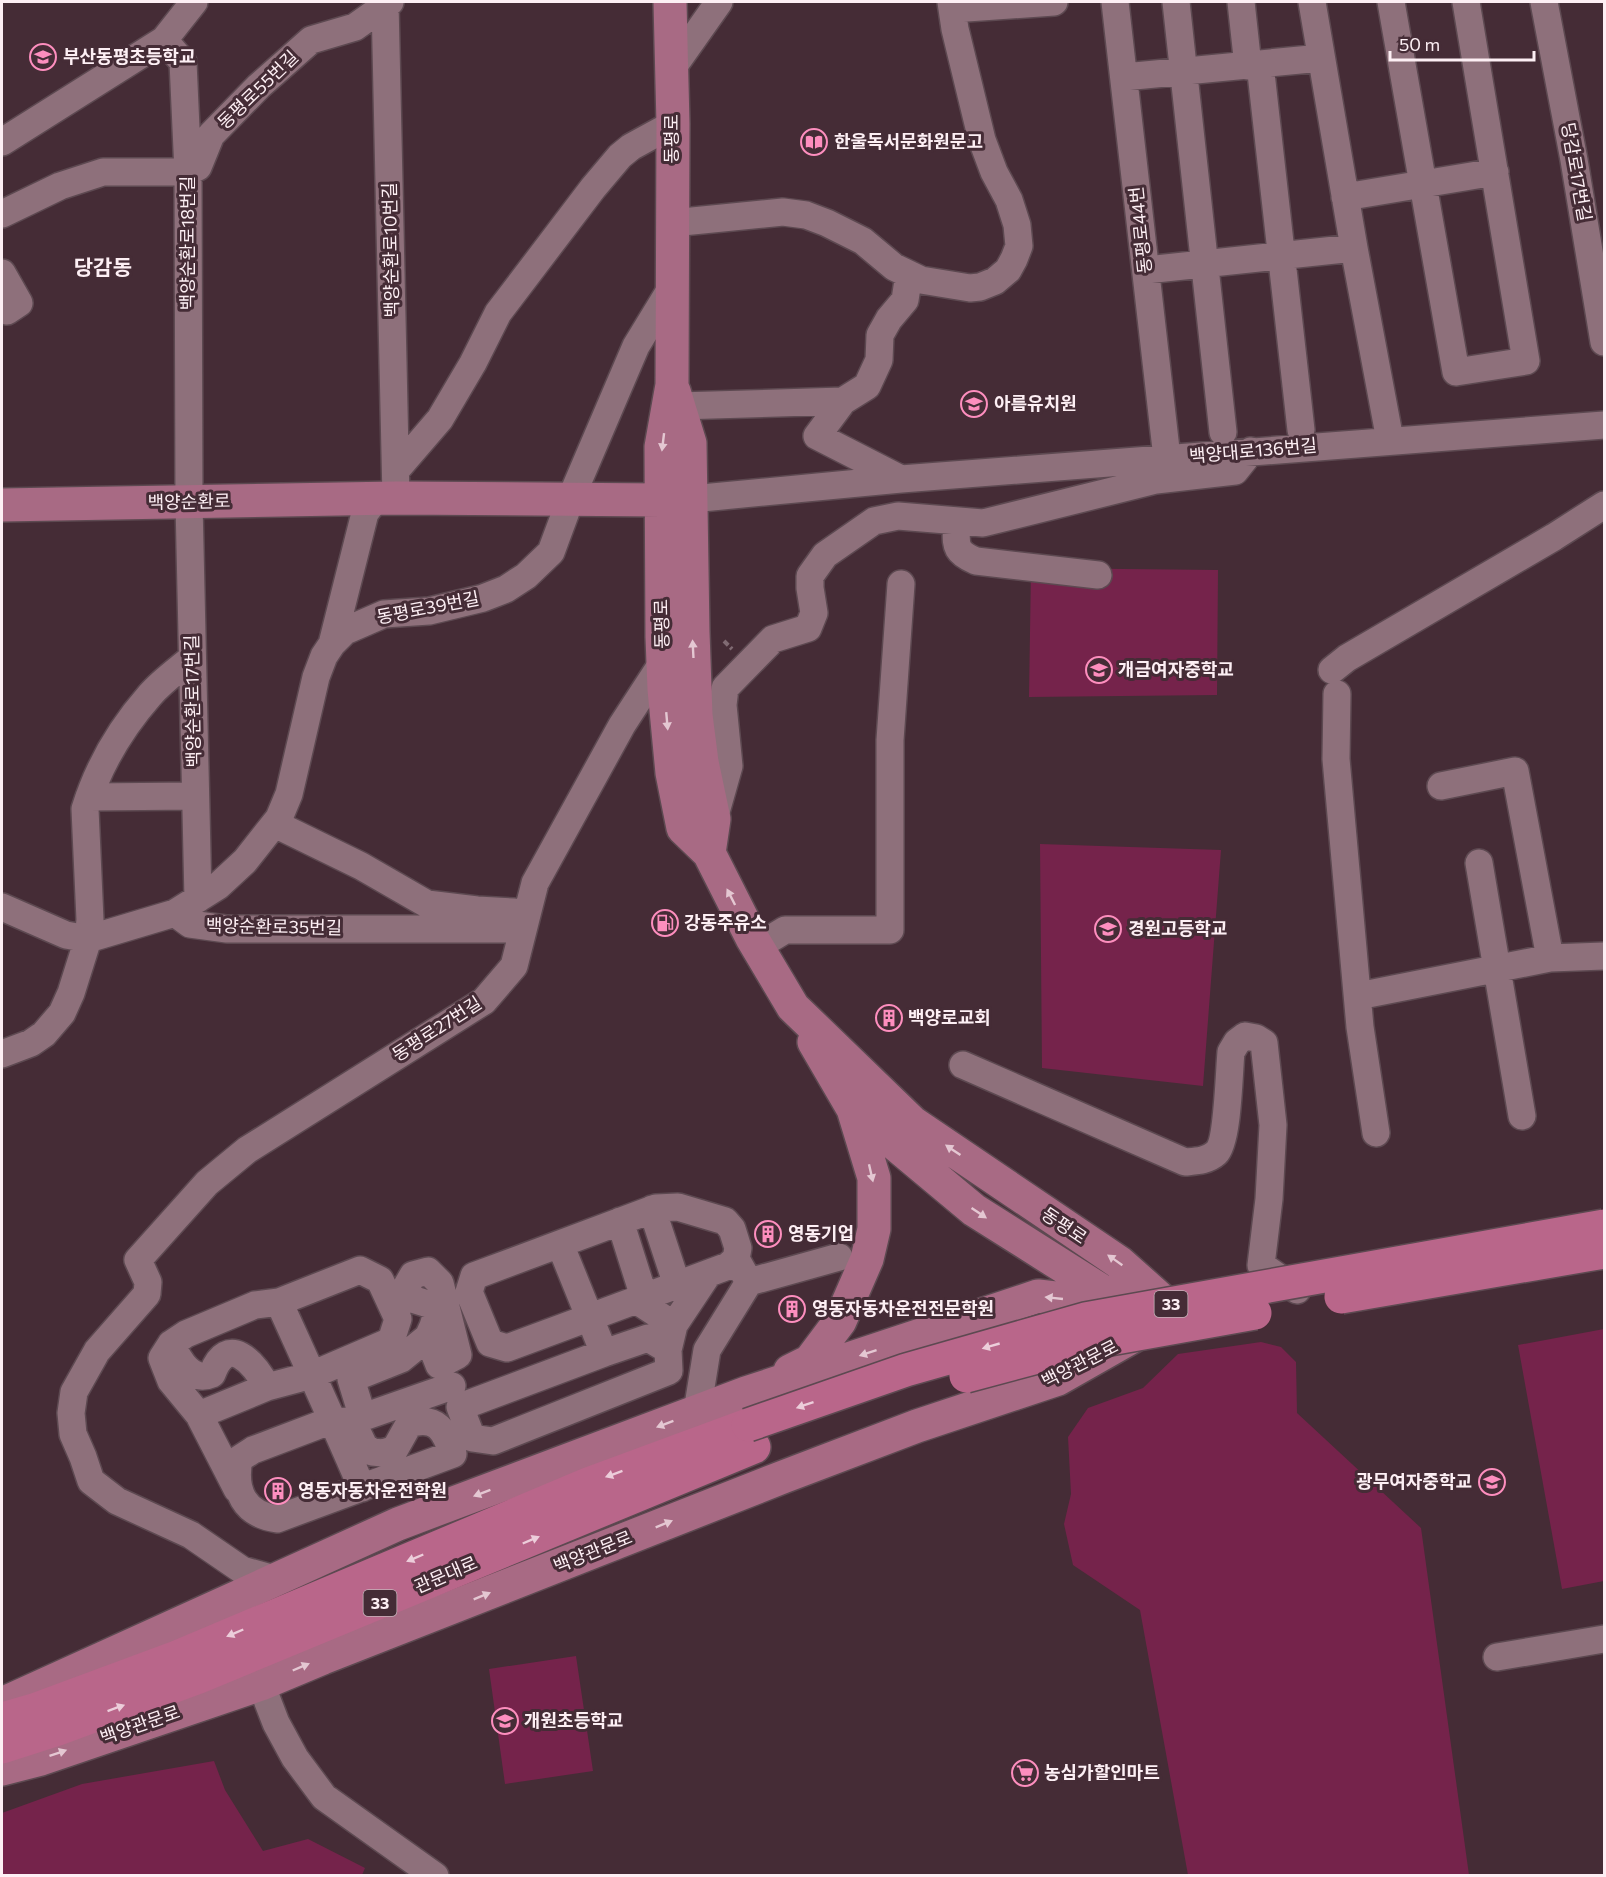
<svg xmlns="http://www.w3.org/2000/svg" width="1606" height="1877" font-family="Commissioner,'Noto Sans KR',sans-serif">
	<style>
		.green { fill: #75234b }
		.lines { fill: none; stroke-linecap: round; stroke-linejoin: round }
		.minor-casing { stroke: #5d4951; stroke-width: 30 }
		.major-casing { stroke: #5d4951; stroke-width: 36 }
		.highway-casing { stroke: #5d4951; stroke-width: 36 }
		.path { stroke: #806b73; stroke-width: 4; stroke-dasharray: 6 3; stroke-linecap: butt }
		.minor { stroke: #8e707b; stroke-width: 27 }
		.major { stroke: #a86a84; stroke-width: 33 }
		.highway { stroke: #b9668a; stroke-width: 33 }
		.highway-bridge-casing { stroke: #5d4951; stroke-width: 36; stroke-linecap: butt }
		.highway-bridge { stroke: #b9668a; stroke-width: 33 }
		.oneway { fill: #e4c7d2 }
		.oneway2 { fill: #eccdda }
		.labels { text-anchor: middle; stroke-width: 6; stroke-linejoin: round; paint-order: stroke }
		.shield { fill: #452c36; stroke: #c6b4bb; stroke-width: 1.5 }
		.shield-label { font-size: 16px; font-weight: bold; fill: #fdeff4 }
		.poi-label { font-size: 18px; font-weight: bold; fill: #fdeff4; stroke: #452c36; text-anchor: start }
		.street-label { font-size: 18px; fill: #fdeff4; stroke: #452c36 }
		.quarter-label { font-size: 21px; font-weight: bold; fill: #fdeff4; stroke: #452c36 }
	</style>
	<rect width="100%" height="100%" fill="#452c36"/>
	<path class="green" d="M1031,568L1218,570L1217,695L1029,697Z
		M1040,844L1221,850L1203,1086L1042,1068Z
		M1604,1329V1581L1562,1589L1518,1345Z
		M1261,1342L1281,1347L1296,1362L1297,1413L1421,1528L1469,1875H1188L1140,1610L1073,1565L1064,1524L1071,1494L1068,1437L1088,1408L1143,1388L1178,1354Z
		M576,1656L593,1771L505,1784L489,1669Z
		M214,1761L225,1790L263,1851L308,1839L365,1868L362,1875H2V1813L82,1784Z"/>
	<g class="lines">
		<defs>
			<path id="minor" d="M385,2L396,498
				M1115,2L1167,458
				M1176,2L1223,432
				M1241,2L1248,66
				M1312,2L1354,248L1390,440
				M1391,2L1456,372L1526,361L1466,2
				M1544,2L1574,160L1604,342
				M952,9L1054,2
				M164,40L183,62L188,172L189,503L198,899
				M1260,64L1301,430
				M671,70L719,2
				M1124,77L1321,58
				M2,142L164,40L194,2
				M1345,197L1495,172
				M2,214L60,186L103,172H188L198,167L211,135L259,86L311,40L355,27L390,2
				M672,223L783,212L806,215L827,223L863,241L894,267L921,280L970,288L980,287L995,281L1008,270L1014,259L1019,246L1017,225L1009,200L994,172L982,140L955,29L951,2
				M1146,270L1354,248
				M2,273L19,303L7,311
				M678,406L843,401
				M397,469L440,419L473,363L498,313L593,188L620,156L631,147L673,124
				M901,479L817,436L843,401L867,386L879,360L880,335L889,319L905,300L909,274
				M691,499L901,479L1604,425
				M956,521C957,544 952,551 976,561L1098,575
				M332,644L365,513L376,499
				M1332,670L1347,658L1554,537L1604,505
				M1337,694L1336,759L1360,1027L1376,1133
				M1441,786L1515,771L1550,958
				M89,797L195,796
				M714,819L729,766L723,705L725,688L773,639L808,628L814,613L810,588V576L825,555L874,521L898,516L983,523L1156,480L1235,471L1251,451
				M1479,863L1522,1116
				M2,907L66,935L88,939L175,913L218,886L245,861L279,818L289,794L316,677L324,656L332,644L345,631L384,614L429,611L483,598L506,589L526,576L551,552L571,498L636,346L672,287
				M175,913L190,924L227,929H523L514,912L477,910L427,904L361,866L275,824
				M757,947L785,930H890V740L901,584
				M1358,996L1550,958L1604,956
				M2,1054L31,1043L44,1034L62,1013L71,993L88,939L90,920L85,809C98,767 121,728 150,695C162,681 178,670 192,658
				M963,1065L1185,1162C1196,1161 1207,1161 1216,1153C1228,1142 1229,1071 1231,1052L1237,1042L1245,1036L1256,1038L1264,1043L1273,1125L1269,1199L1261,1265L1297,1290
				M678,1207L725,1221L732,1229L738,1248L736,1259L728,1266L507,1348L490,1343L469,1292L474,1276L656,1208Z
				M652,1209L677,1285
				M620,1221L644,1297
				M560,1244L604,1353L648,1338L668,1350L669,1371L493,1441L472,1438L460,1407L604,1353
				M749,1282L839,1257
				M636,1300L674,1325L668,1350
				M674,1325L708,1274
				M171,1344L162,1358L171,1381L199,1415L267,1387C254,1363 228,1332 212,1374C191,1383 179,1360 171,1344L186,1334L255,1305L279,1302
				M267,1387L312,1375L391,1341L398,1319L380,1280L360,1270L279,1302C307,1364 335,1425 362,1488
				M697,1412L707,1350L749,1282L736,1259
				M199,1415L237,1489
				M363,1418L351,1379L401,1359L428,1337L439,1365L458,1355L440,1283L428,1271L413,1275L406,1287L412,1299L431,1305L437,1313L433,1326L428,1337
				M352,1421L327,1422L253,1450L239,1459C233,1491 244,1514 277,1519L453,1454C445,1431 437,1415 409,1424L395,1449L383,1453L372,1452L364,1446L352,1421L452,1386
				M278,1580L242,1570L191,1535L117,1501L91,1481L83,1457L73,1434L71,1413L74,1392L97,1351L147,1294L148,1282L138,1260L207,1183L247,1150L484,1001L514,966L535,883L622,725L663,662
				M1497,1657L1604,1639
				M261,1684L276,1723L295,1758L324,1797L435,1876"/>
			<path id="major" d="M670,2L673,124L672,385L661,447L662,637L664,689L672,773L683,828L709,853L752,938L793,1007L913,1123L1120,1263L1175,1312
				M674,391L690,443L693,632L696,715L702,762L714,819L709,853
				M2,505L396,498L661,500
				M853,1109L974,1210L1102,1291L1121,1296
				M790,1371L810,1361L840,1321L867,1259L874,1229V1178L853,1109L814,1042
				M2,1704L398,1524L746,1393L1038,1296L1133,1307
				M2,1769L41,1759L261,1684L323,1658L783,1477L917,1426L1058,1379L1132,1337"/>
			<path id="highway" d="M2,1719L34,1710L177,1657L588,1484L748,1425
				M2,1747L58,1729L199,1677L754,1447"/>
		</defs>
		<use href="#minor" class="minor-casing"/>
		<use href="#major" class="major-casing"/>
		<use href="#highway" class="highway-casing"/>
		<path class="path" d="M724,641L732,649"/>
		<use href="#minor" class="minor"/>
		<use href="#major" class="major"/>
		<use href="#highway" class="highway"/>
		<defs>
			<path id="highway-bridge" d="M1341,1297L1604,1252
				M966,1376L1093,1342L1255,1313
				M748,1425L906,1370L1085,1319L1604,1226"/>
		</defs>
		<use href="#highway-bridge" class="highway-bridge-casing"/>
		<use href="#highway-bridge" class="highway-bridge"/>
	</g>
	<defs><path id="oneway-solid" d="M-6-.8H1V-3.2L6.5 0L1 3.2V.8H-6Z" transform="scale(1.5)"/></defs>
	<g class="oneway">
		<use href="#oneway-solid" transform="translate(663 442) rotate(97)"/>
		<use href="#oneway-solid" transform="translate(693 649) rotate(-93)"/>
		<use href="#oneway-solid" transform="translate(667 721) rotate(85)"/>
		<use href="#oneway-solid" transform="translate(731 897) rotate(-117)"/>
		<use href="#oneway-solid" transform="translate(953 1150) rotate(-146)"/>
		<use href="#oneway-solid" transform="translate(871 1173) rotate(77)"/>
		<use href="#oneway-solid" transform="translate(979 1213) rotate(34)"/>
		<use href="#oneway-solid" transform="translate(1115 1260) rotate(-145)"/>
		<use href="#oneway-solid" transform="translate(1054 1298) rotate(-174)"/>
		<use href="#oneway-solid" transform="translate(868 1353) rotate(162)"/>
		<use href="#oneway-solid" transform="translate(665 1424) rotate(159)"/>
		<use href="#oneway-solid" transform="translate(482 1493) rotate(159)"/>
		<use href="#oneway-solid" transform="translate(664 1524) rotate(-22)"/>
		<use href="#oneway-solid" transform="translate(482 1596) rotate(-22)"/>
		<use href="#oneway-solid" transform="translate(301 1667) rotate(-23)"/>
		<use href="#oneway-solid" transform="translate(58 1753) rotate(-19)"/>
	</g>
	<g class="oneway2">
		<use href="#oneway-solid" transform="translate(991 1346) rotate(164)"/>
		<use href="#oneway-solid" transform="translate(805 1405) rotate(161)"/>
		<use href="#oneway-solid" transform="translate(614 1474) rotate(160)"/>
		<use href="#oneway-solid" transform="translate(531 1540) rotate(-23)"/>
		<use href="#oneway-solid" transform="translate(415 1558) rotate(157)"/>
		<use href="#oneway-solid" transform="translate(235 1633) rotate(157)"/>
		<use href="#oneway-solid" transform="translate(116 1708) rotate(-20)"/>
	</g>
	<defs>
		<symbol id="school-ring" viewBox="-11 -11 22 22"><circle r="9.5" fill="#452c36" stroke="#fd8ebe" stroke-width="1.5"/><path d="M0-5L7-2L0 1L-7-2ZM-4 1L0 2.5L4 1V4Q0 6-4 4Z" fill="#fd8ebe"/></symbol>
		<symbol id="library-ring" viewBox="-11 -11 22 22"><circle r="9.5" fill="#452c36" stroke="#fd8ebe" stroke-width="1.5"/><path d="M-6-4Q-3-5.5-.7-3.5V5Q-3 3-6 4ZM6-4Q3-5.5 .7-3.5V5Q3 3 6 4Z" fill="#fd8ebe"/></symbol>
		<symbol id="fuel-ring" viewBox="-11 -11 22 22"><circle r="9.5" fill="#452c36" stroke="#fd8ebe" stroke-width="1.5"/><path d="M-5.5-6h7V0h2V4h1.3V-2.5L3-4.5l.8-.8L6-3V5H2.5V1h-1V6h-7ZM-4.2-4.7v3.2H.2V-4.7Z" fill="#fd8ebe"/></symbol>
		<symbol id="building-ring" viewBox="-11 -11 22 22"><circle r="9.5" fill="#452c36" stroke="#fd8ebe" stroke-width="1.5"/><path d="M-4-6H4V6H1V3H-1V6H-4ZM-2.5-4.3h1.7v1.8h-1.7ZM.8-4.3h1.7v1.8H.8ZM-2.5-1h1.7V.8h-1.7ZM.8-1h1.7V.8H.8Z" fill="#fd8ebe"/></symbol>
		<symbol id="supermarket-ring" viewBox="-11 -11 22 22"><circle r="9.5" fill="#452c36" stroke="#fd8ebe" stroke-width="1.5"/><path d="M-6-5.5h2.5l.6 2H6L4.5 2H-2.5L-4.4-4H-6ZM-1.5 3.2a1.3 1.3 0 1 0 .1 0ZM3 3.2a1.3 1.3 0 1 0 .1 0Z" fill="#fd8ebe"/></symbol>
	</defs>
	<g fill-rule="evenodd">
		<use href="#school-ring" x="28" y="42" width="30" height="30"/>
		<use href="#library-ring" x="799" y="127" width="30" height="30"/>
		<use href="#school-ring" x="959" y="389" width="30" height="30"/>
		<use href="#school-ring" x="1084" y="655" width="30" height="30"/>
		<use href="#fuel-ring" x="650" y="908" width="30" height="30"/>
		<use href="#school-ring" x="1093" y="914" width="30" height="30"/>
		<use href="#building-ring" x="874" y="1003" width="30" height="30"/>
		<use href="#building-ring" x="753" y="1219" width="30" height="30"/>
		<use href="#building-ring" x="777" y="1294" width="30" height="30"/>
		<use href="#school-ring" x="1477" y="1467" width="30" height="30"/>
		<use href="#building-ring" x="263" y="1476" width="30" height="30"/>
		<use href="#school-ring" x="490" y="1706" width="30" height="30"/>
		<use href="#supermarket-ring" x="1010" y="1758" width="30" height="30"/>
	</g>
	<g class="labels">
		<g class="shield">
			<rect x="1154.5" y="1291" width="33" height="26" rx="4.5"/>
			<rect x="363.5" y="1590" width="33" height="26" rx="4.5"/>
		</g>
		<g class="shield-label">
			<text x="1171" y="1310">33</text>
			<text x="380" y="1609">33</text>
		</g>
		<g class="poi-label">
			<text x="63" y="63">부산동평초등학교</text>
			<text x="834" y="148">한울독서문화원문고</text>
			<text x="994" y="410">아름유치원</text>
			<text x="1118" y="676">개금여자중학교</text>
			<text x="684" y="929">강동주유소</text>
			<text x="1128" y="935">경원고등학교</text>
			<text x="908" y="1024">백양로교회</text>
			<text x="788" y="1240">영동기업</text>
			<text x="812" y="1315">영동자동차운전전문학원</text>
			<text x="1472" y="1488" text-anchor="end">광무여자중학교</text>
			<text x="298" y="1497">영동자동차운전학원</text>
			<text x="524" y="1727">개원초등학교</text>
			<text x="1044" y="1779">농심가할인마트</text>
		</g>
		<g class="street-label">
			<text transform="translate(258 90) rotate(-44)" y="6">동평로55번길</text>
			<text transform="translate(672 139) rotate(-90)" y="6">동평로</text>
			<text transform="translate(1576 172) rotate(80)" y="6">당감로17번길</text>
			<text transform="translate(1141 230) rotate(-96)" y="6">동평로44번</text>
			<text transform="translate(188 243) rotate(-90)" y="6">백양순환로18번길</text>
			<text transform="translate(391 250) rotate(-91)" y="6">백양순환로10번길</text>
			<text transform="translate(1253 451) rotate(-5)" y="6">백양대로136번길</text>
			<text transform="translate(189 502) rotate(-1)" y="6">백양순환로</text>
			<text transform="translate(428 608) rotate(-11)" y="6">동평로39번길</text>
			<text transform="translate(662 624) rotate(-91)" y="6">동평로</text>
			<text transform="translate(193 701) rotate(-91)" y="6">백양순환로17번길</text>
			<text transform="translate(274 927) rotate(1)" y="6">백양순환로35번길</text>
			<text transform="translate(437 1029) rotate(-33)" y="6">동평로27번길</text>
			<text transform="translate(1064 1226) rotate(34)" y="6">동평로</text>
			<text transform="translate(1080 1364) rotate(-27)" y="6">백양관문로</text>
			<text transform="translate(593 1552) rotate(-22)" y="6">백양관문로</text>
			<text transform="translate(446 1575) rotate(-23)" y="6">관문대로</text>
			<text transform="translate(140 1725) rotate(-19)" y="6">백양관문로</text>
		</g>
		<g class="quarter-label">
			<text x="103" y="275">당감동</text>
		</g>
	</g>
	<rect width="1606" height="1877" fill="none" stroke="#fdeff4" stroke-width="6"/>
	<path d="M1390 51v9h144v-9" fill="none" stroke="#fdeff4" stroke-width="3"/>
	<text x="1399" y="51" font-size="18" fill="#fdeff4" stroke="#452c36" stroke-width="4.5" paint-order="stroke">50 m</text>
</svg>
